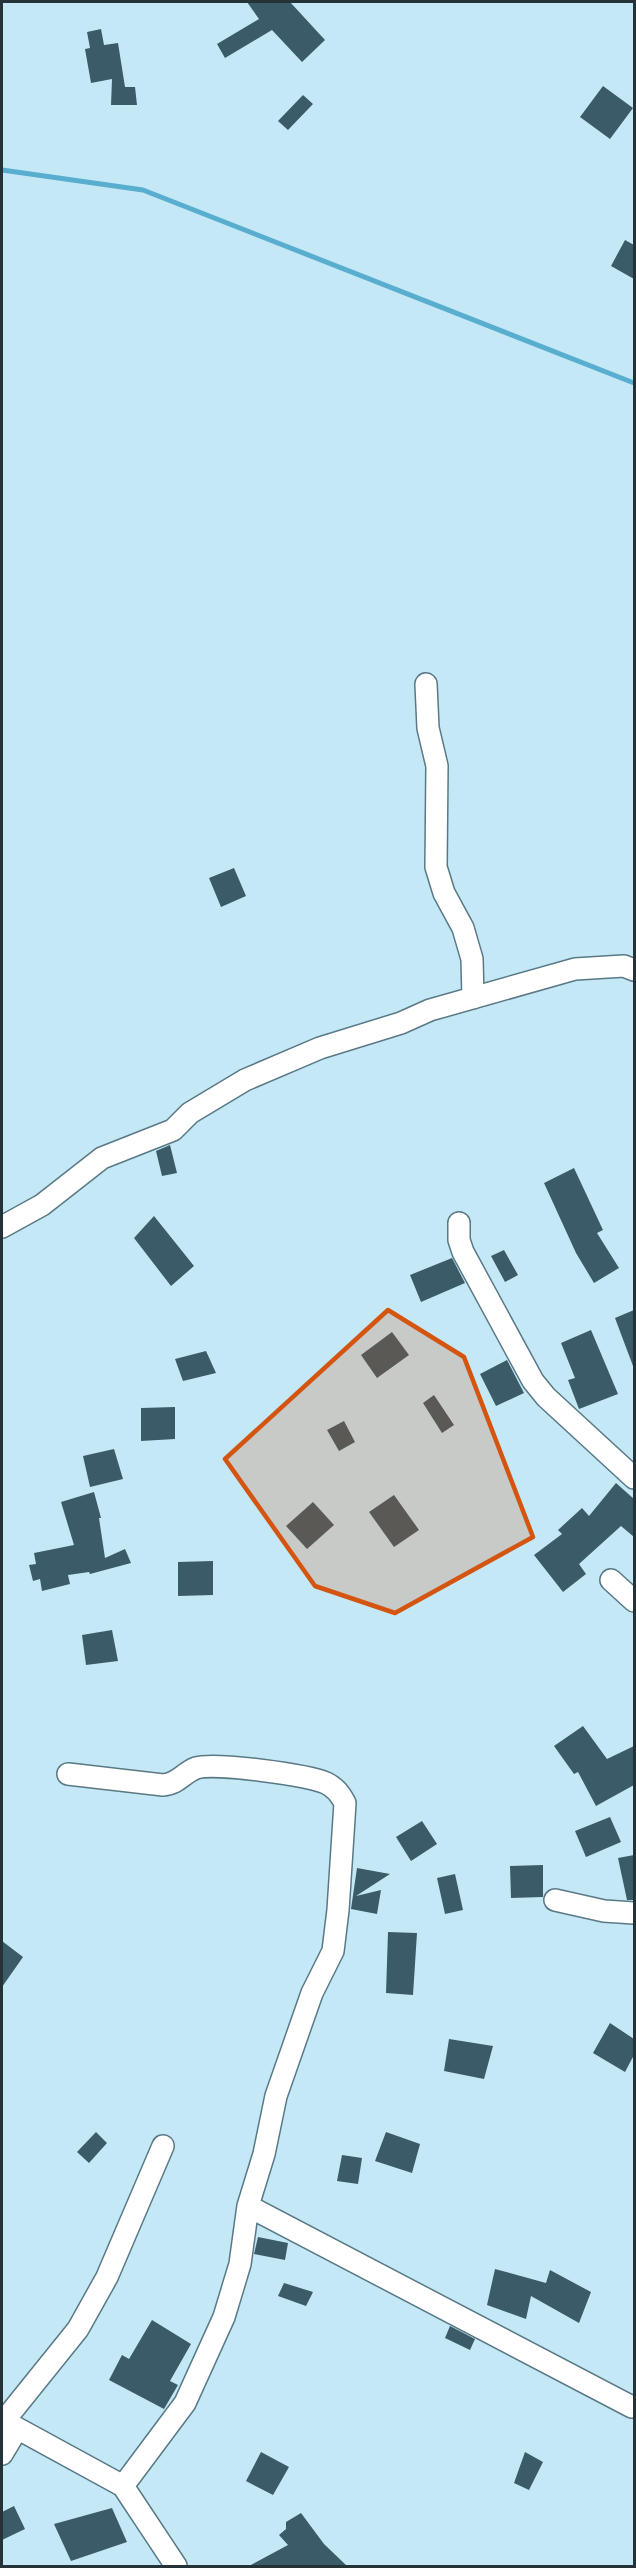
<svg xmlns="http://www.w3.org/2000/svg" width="636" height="2568" font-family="'Space Grotesk',sans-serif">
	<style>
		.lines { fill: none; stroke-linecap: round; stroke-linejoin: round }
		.stream { stroke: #59aecf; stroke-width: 5 }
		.building { fill: #3c5b68 }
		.street-casing { stroke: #597986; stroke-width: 24 }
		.street { stroke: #fff; stroke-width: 21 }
		.marked { fill: #d45510; fill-opacity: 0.2; stroke: #d45510; stroke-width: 4.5; stroke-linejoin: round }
	</style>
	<rect width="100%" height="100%" fill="#c5e8f6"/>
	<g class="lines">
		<path class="stream" d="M2,170L143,190L634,383"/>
	</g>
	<path class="building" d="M247,2H290L325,40L302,62L272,30L225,58L217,44L259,19Z
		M101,29L104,45L118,43L125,87H135L137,105H111L112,79L91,83L85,49L90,48L87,32Z
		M603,86L633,108L610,139L580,117Z
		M303,95L313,104L288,130L278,121Z
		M625,240L634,245V279L611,266Z
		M234,868L246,896L221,907L209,878Z
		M170,1145L177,1173L162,1176L156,1151Z
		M574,1168L603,1230L597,1233L619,1268L594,1283L576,1253L544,1183Z
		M154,1216L194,1266L171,1286L134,1238Z
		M504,1250L518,1275L505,1282L491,1256Z
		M452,1258L465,1283L421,1302L410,1275Z
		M634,1310V1366H633L615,1318Z
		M591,1330L618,1394L579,1409L568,1380L575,1378L561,1343Z
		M392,1332L409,1355L377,1378L361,1355Z
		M206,1351L216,1373L183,1381L175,1359Z
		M507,1360L524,1393L496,1406L480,1374Z
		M434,1395L454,1425L442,1433L423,1403Z
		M175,1407V1439L141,1441V1408Z
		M344,1421L355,1442L339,1451L327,1430Z
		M114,1449L123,1479L90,1487L83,1456Z
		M616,1483L634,1499V1537L621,1526L579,1564L586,1574L563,1592L534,1555L562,1534L558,1530L582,1508L589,1516Z
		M94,1492L101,1518H99L105,1558L125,1549L131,1563L90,1574L89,1572L68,1575L70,1584L42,1591L40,1579L33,1581L29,1565L36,1564L34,1553L74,1545L61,1502Z
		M394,1495L419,1530L394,1547L369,1512Z
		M313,1502L334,1525L307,1549L286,1526Z
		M213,1561V1595L178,1596V1562Z
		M112,1630L118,1661L86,1665L82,1635Z
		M583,1726L607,1759L634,1746V1785L596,1806L578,1772L574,1774L554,1746Z
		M610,1817L621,1842L586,1857L575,1831Z
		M422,1821L437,1844L411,1861L396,1837Z
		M634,1855V1900H627L618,1858Z
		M543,1865V1897L511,1898L510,1866Z
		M357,1868L390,1874L356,1896L381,1890L377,1914L351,1909Z
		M455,1874L463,1910L445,1914L437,1878Z
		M388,1932L417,1933L413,1995L386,1993Z
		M2,1941L23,1957L2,1987Z
		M610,2023L634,2039V2055L625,2072L593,2053Z
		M449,2039L493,2046L484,2079L444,2071Z
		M96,2132L107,2143L89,2163L77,2152Z
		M386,2132L420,2144L412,2173L375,2161Z
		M342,2155L362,2158L358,2184L337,2181Z
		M258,2237L288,2243L285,2260L254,2254Z
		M495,2269L546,2283L550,2270L591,2292L579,2323L531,2296L526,2319L487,2305Z
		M284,2283L313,2292L306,2306L278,2296Z
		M152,2320L191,2344L170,2381L178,2385L164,2409L109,2380L122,2355L129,2359Z
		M450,2326L475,2339L470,2350L445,2338Z
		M261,2452L289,2467L273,2495L246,2481Z
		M525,2452L543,2462L529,2490L514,2483Z
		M14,2506L25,2529L2,2540V2512Z
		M112,2508L127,2542L71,2561L54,2524Z
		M301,2513L324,2544L347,2566H249L288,2545L279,2535L286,2529V2522Z"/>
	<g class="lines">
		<defs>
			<path id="street" d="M426,684L428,728L437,766L436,867L444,893L463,928L472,959L473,998
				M459,1223V1240L463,1252L533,1381L546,1397L634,1478
				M2,1227L42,1205L102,1158L173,1130L190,1113L245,1080L320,1048L401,1023L430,1010L575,969L624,966L634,970
				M611,1580L634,1601
				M68,1774L163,1785C178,1784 183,1773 196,1768C214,1762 307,1775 326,1783C336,1788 340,1794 345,1803L338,1910L333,1951L312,1993L276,2096L264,2154L248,2206L240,2264L224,2317L185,2403L123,2486
				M555,1900L604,1911L634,1913
				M248,2206L632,2407
				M2,2420L123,2486L176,2566
				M4,2421L78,2329L107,2277L163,2146
				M2,2454L17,2429"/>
		</defs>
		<use href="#street" class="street-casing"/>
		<use href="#street" class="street"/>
	</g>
	<path class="marked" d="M388,1310L464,1357L533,1537L395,1613L315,1586L225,1459Z"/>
	<rect width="636" height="2568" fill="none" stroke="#253238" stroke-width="6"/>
</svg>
